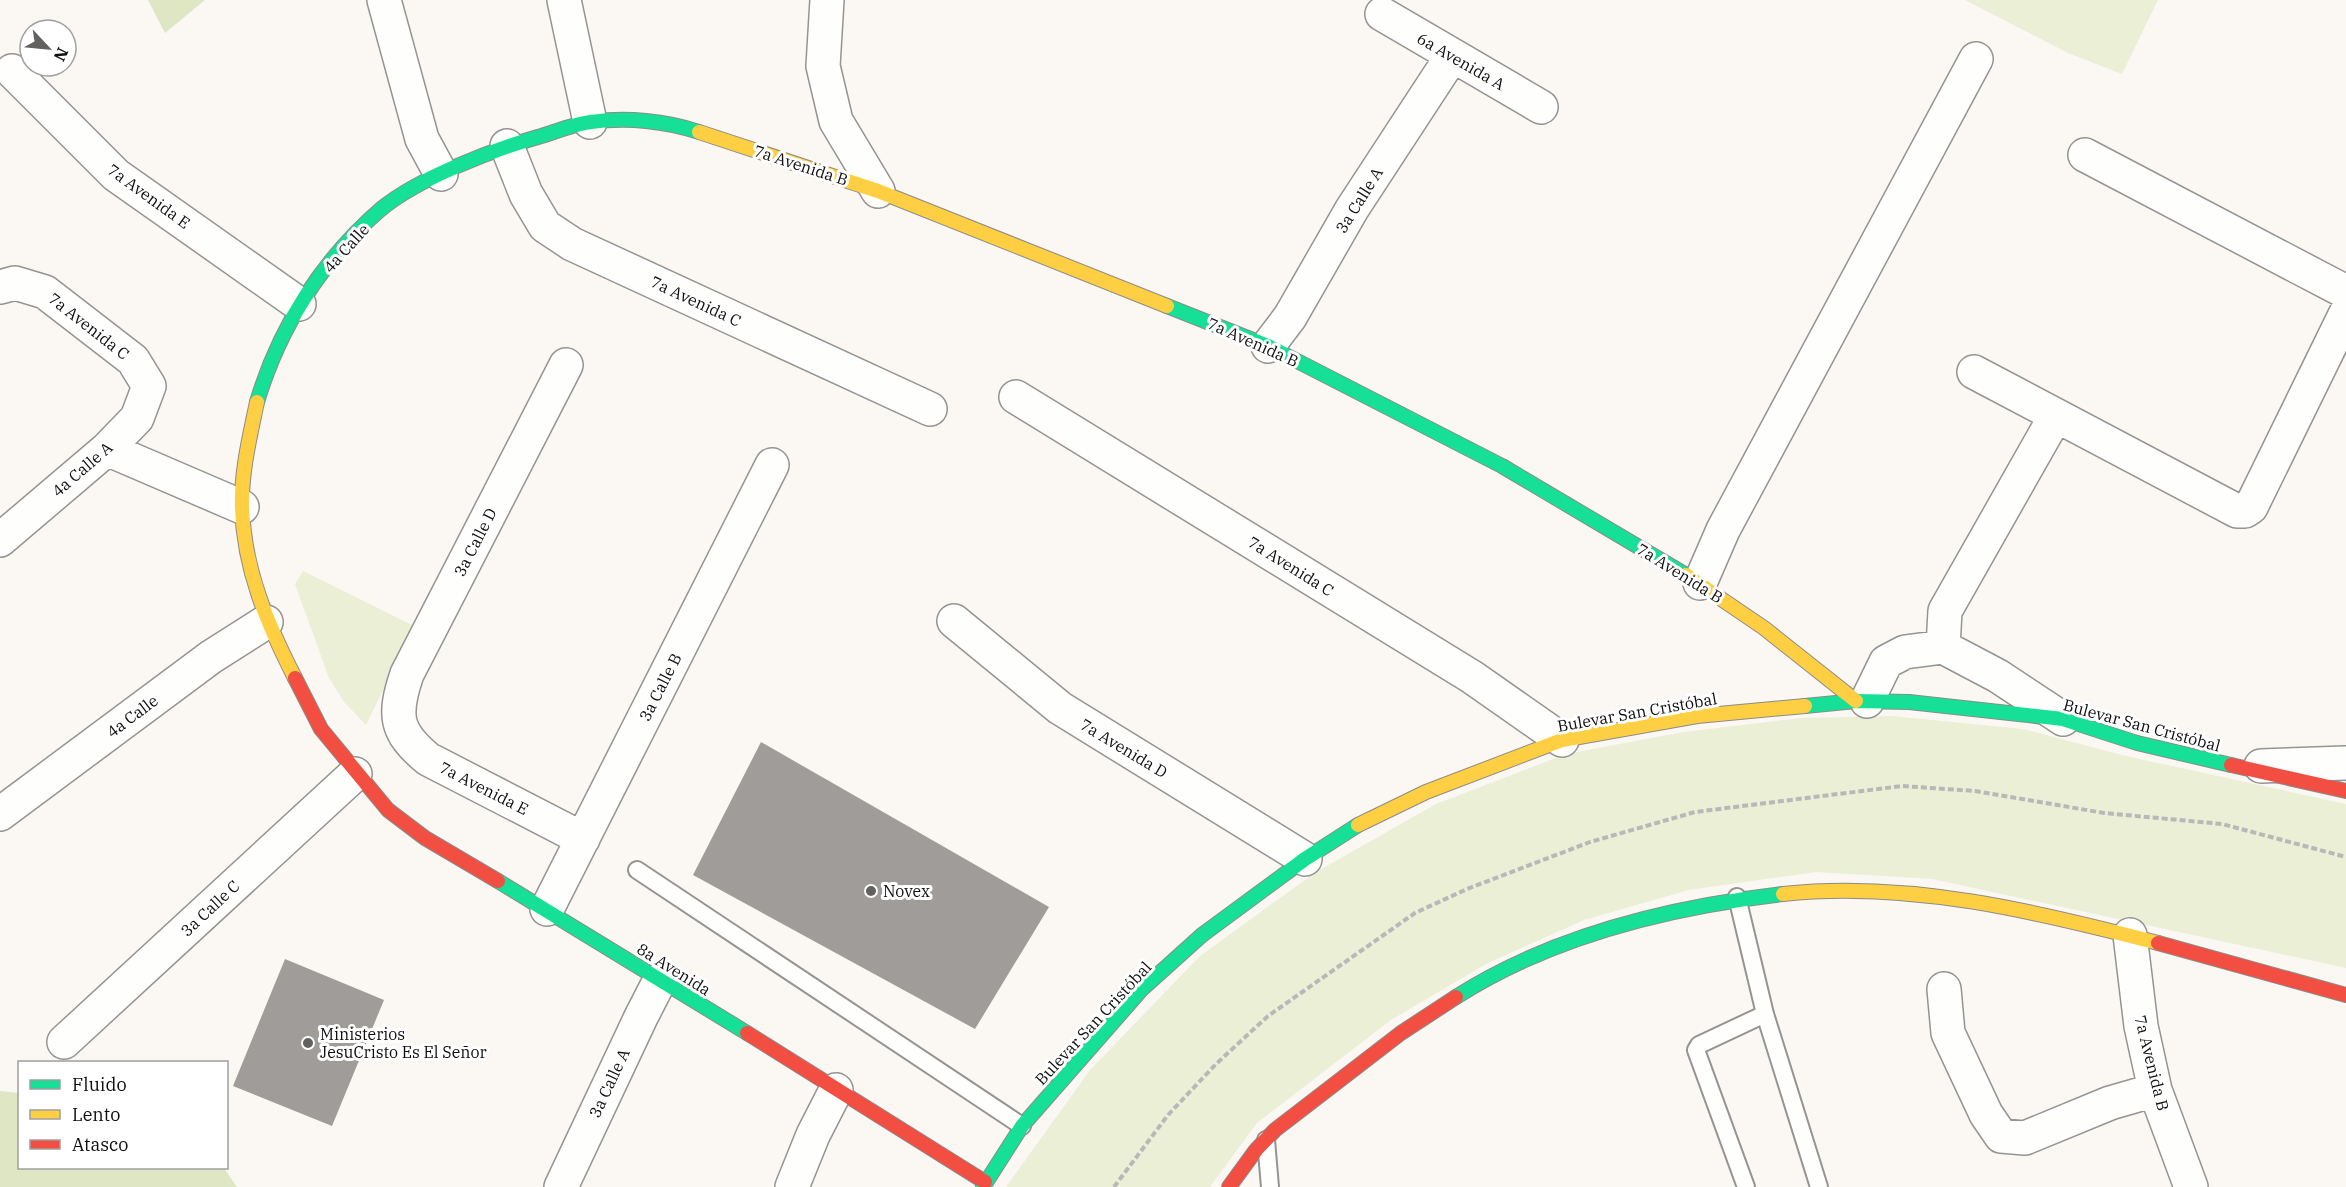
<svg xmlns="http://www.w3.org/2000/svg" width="2346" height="1187" font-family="'IBM Plex Serif',serif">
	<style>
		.green { fill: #ebefd5 }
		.forest { fill: #dee6c4 }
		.building { fill: #9f9c99 }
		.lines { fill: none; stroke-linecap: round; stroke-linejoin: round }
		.lane-casing { stroke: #959492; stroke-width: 20 }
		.street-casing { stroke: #959492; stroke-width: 36 }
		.fast-casing { stroke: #8c8b89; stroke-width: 16 }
		.slow-casing { stroke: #8c8b89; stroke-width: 16 }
		.jam-casing { stroke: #8c8b89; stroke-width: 16 }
		.path { stroke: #b9b8b8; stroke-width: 4; stroke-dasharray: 6 3; stroke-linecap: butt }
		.lane { stroke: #fefefd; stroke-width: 16 }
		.street { stroke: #fefefd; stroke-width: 33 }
		.fast { stroke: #16e098; stroke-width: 14 }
		.slow { stroke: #ffcf43; stroke-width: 14 }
		.jam { stroke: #f24e42; stroke-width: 14 }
		.poi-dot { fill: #62615f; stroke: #fff; stroke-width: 2 }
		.labels { text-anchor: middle; stroke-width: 6; stroke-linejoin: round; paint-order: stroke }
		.street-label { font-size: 16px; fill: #0f0f0f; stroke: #fff }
		.poi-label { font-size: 16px; fill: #0f0f0f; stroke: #fff; text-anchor: start }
	</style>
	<rect width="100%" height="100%" fill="#fbf8f4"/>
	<path class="green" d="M1965,0H2158L2122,74L2068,53Z
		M303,571L414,626L366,725L344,702L329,678L295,584Z
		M1892,716L2023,729L2126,756L2346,804V968L1932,879L1816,872L1689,890L1584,920L1486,964L1391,1020L1257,1123L1210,1187H1006L1090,1070L1200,956L1316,872L1436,804L1566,754L1684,732L1801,718Z"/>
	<path class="forest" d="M148,0H205L165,33Z
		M0,1091L19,1093L20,1168H224L237,1187H0Z"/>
	<path class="building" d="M761,742L1049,907L975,1029L693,875Z
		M285,959L384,1000L332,1126L233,1086Z"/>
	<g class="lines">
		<defs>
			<path id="lane" d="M637,870L1022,1126
				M1737,897L1765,1014L1819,1187
				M1266,1140L1270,1187
				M1746,1187L1696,1050L1699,1045L1765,1014"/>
			<path id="street" d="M384,0L422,139L441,174
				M564,0L590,122
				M827,0L823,66L836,121L878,191
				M1382,14L1541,107
				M12,71L116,175L299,304
				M507,146L526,194L545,226L572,244L930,409
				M2085,155L2346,292
				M0,287L15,283L45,292L133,360L149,386L137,418L107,449L0,540
				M1268,346L1290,317L1352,209L1452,56
				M566,365L407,674C393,715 395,732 428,759L583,839
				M1974,372L2237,511H2245L2251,507L2346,313
				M1016,397L1472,677L1562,740
				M107,449L242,507
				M1700,583L1723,530L1976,59
				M954,621L1060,708L1305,859
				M1943,647L1945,611L2055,417
				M1867,701L1886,662L1905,652L1943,647L1998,676L2063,719
				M2261,766L2346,763
				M0,814L211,657L266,622
				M547,909L772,465
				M2130,935L2141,1026L2155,1090L2191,1187
				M1944,989L1948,1033L1986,1114L2001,1136L2025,1138L2110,1103L2155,1090
				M64,1042L355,774
				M561,1187L641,1017L660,980
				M792,1187L813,1135L836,1090"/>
			<path id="fast" d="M1167,306L1268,346L1502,466L1686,575
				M257,402C279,328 322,260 381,209C419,178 492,150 538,137C555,132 574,124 591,122C627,117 666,121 699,132
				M1805,706L1856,701L1909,702L2063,719L2137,743L2231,765
				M498,881L747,1033
				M1456,997C1553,935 1670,907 1783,894
				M983,1187L1022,1126L1142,989L1202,935L1305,859L1358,825"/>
			<path id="slow" d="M699,132L878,191L1167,306
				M257,402C250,436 241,472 242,507C244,570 267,623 295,678
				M1686,575L1764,628L1856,701
				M1358,825L1426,792L1562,740L1697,716L1805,706
				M1783,894C1908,880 2039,912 2158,943"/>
			<path id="jam" d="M295,678L321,729L388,810L425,838L498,881
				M2231,765L2346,791
				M2158,943L2346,995
				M747,1033L985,1182
				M1229,1187L1256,1150L1275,1130L1401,1033L1456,997"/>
		</defs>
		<use href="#lane" class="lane-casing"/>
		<use href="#street" class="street-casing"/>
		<use href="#fast" class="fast-casing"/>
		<use href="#slow" class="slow-casing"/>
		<use href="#jam" class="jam-casing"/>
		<path class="path" d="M1114,1187L1168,1115L1216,1064L1268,1016L1415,913L1467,889L1590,842L1695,812L1902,786L1975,791L2104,813L2222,824L2346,857"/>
		<use href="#lane" class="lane"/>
		<use href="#street" class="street"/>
		<use href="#fast" class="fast"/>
		<use href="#slow" class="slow"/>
		<use href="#jam" class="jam"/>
	</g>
	<g class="poi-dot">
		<circle cx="871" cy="891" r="6"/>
		<circle cx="308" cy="1043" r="6"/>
	</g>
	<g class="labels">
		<g class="street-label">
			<text transform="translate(1461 61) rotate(30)" y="6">6a Avenida A</text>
			<text transform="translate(801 165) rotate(18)" y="6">7a Avenida B</text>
			<text transform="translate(149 196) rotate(36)" y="6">7a Avenida E</text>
			<text transform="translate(1359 200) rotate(-58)" y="6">3a Calle A</text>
			<text transform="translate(346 248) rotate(-48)" y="6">4a Calle</text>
			<text transform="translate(696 301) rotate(25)" y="6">7a Avenida C</text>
			<text transform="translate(89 326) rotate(38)" y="6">7a Avenida C</text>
			<text transform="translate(1253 342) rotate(24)" y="6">7a Avenida B</text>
			<text transform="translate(82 469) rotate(-41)" y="6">4a Calle A</text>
			<text transform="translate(475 542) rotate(-63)" y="6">3a Calle D</text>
			<text transform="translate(1291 566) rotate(32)" y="6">7a Avenida C</text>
			<text transform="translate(1680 573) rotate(32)" y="6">7a Avenida B</text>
			<text transform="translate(660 687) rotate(-63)" y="6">3a Calle B</text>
			<text transform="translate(1637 712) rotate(-10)" y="6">Bulevar San Cristóbal</text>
			<text transform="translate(132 716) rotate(-37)" y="6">4a Calle</text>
			<text transform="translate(2142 725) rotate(15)" y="6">Bulevar San Cristóbal</text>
			<text transform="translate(1124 748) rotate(31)" y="6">7a Avenida D</text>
			<text transform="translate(484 788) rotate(27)" y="6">7a Avenida E</text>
			<text transform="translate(210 908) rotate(-43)" y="6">3a Calle C</text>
			<text transform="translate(674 969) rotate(32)" y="6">8a Avenida</text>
			<text transform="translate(1093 1023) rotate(-47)" y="6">Bulevar San Cristóbal</text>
			<text transform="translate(2152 1063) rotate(76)" y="6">7a Avenida B</text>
			<text transform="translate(609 1083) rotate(-65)" y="6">3a Calle A</text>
		</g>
		<g class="poi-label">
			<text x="883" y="897">Novex</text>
			<text x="320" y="1040">Ministerios<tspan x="320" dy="18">JesuCristo Es El Señor</tspan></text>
		</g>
	</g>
	<rect x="18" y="1061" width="210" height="108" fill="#ffffff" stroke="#9f9f9f" stroke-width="1.5"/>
	<rect x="30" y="1080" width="30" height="9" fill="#16e098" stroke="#9f9f9f" stroke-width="1.5"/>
	<text x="72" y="1091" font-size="18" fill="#0f0f0f">Fluido</text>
	<rect x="30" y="1110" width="30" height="9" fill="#ffcf43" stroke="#9f9f9f" stroke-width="1.5"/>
	<text x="72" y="1121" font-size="18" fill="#0f0f0f">Lento</text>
	<rect x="30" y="1140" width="30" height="9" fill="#f24e42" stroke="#9f9f9f" stroke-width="1.5"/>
	<text x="72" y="1151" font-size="18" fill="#0f0f0f">Atasco</text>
	<g transform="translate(48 48) rotate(116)"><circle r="28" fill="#ffffff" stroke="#9f9f9f" stroke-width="1.5"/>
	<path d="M0-4.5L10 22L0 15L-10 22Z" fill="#62615f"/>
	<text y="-9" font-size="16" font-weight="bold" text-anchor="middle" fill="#0f0f0f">N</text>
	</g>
</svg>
